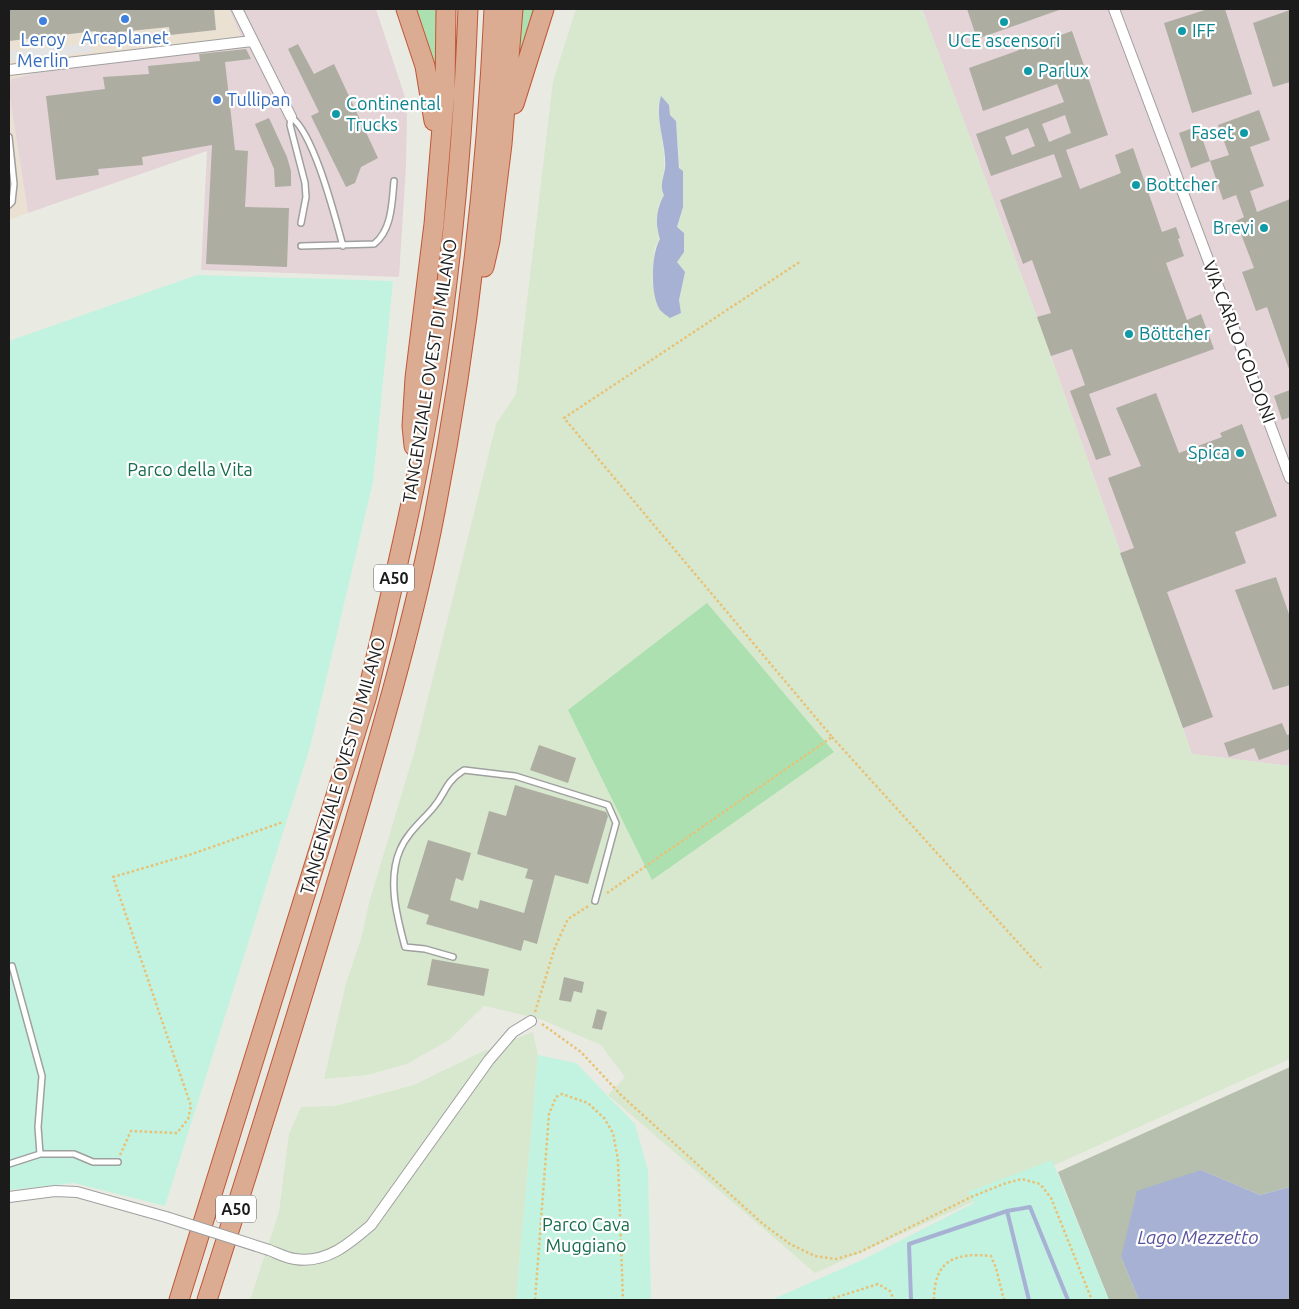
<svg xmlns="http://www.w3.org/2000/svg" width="1299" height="1309" font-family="Ubuntu,sans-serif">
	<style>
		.commercial { fill: #ebe1d2 }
		.industrial { fill: #e4d4d8 }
		.construction { fill: #b6bfae }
		.farmland { fill: #d8e8ce; fill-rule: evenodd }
		.grass { fill: #ace0b0 }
		.park { fill: #c2f2e0 }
		.parking { fill: #e3e3e3 }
		.water { fill: #a7b1d4 }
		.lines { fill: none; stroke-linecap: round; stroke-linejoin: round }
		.stream { stroke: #a7b1d4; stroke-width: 4 }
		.building { fill: #adada1; fill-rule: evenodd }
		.service-casing { stroke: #9f9f9f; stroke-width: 8 }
		.minor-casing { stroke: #9f9f9f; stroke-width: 12 }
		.motorway-casing { stroke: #c15537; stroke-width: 21 }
		.path { stroke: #e8c175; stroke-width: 2.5; stroke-dasharray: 2.5 2.5; stroke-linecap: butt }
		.service { stroke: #fff; stroke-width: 5 }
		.minor { stroke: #fff; stroke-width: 10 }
		.motorway { stroke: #dbac91; stroke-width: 19 }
		.minor-bridge-casing { stroke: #9f9f9f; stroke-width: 12; stroke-linecap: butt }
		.minor-bridge { stroke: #fff; stroke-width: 10 }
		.shop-dot { fill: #3f7fe0; stroke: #fff; stroke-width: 2 }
		.culture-dot { fill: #0f9aa8; stroke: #fff; stroke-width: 2 }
		.labels { text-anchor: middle; stroke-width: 4.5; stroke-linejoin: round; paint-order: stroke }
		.shield { fill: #fff; stroke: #5f5f5f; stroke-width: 1 }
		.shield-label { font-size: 16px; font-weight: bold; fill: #1b1b1b }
		.culture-label { font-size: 18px; fill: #0d838f; stroke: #fff; text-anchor: start }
		.shop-label { font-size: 18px; fill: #366cbe; stroke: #fff }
		.street-label { font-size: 18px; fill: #1b1b1b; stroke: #fff }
		.park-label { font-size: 18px; fill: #176b4d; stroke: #fff }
		.water-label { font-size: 19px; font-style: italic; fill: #58549e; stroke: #fff }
	</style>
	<rect width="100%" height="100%" fill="#e9ebe2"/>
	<path class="commercial" d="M9,9H229L245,45L18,77L10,98L28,213L9,220Z"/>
	<path class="industrial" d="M229,9H376L405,97L407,115L406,167L399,277L201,270L207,151L28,213L10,98V83L12,79L40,72L245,45Z
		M922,9H1290V766L1192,754L1037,317Z"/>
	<path class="construction" d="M1290,1067V1187L1260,1195L1201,1170L1121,1257L1139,1300H1109L1058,1172Z"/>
	<path class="farmland" d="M576,9H922L1037,317L1192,754L1290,766V1059L815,1273L608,1095L625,1077L601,1045L540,1019L484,1006L449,1040L407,1064L367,1075L324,1079L346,983L361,939L369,903L416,746L496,424L516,394L553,81ZM669,105L670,115L676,122L683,207L677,228V262L681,291L679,300L655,291L652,279L655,247L660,239L657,229L658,206L664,195V154L658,106Z
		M533,1032L538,1055L516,1300H250L279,1212L289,1133L301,1107L335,1106L414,1085L479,1053Z"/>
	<path class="grass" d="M410,9H442L437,78Z
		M517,9H540L523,50L518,48Z
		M707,603L834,752L652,880L568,710Z"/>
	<path class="park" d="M197,275L393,281L373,482L310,747L165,1206L74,1183L9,1190V341Z
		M538,1055L576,1063L635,1124L648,1171L651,1300H516Z
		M1052,1160L1109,1300H771L864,1259L974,1203L968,1192Z"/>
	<path class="parking" d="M92,43L93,52L9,61V49L12,51Z"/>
	<path class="water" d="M661,96L669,105L670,115L676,121L679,168L683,171V207L677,227L684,233V252L677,262L685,272L679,300L681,313L670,318C667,316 663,313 660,310C650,295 651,254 660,239C655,224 656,209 664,195C659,185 664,178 665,168C667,144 654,119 661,96Z
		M1201,1170L1260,1195L1290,1187V1300H1139L1121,1257L1137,1191Z"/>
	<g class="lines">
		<path class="stream" d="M1007,1211L1029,1300
			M911,1300L909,1244L1007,1211L1030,1207L1068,1300"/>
	</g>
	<path class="building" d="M9,9H214L216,30L170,35L169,27L120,32V39L97,42L96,31L9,41Z
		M967,9H1058L1059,10L977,39Z
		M1208,9H1225L1252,94L1192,113L1164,23Z
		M1290,10V82L1273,87L1253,23Z
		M1072,31L1108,135L1066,150L1080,189L1121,173L1115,155L1133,148L1162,232L1176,227L1180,238L1178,239L1184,256L1166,263L1187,320L1201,314L1214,349L1089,394L1111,455L1096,460L1070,391L1085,385L1072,349L1051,356L1037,317L1051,313L1032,260L1023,264L1000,200L1062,177L1054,154L991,176L976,134L1064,102L1057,84L983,111L969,68ZM1065,115L1071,133L1049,142L1042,124ZM1028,128L1035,146L1012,155L1005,137Z
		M298,44L314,74L334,64L378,158L361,167L355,183L346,187L311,116L319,112L288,49Z
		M246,49L251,59L225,62L235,150L248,151L245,207L289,208L287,267L206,264L212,145L142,157L143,165L98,169L99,175L56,180L46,96L105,89L103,77L149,74L148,66L200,61L199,54Z
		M1259,110L1270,140L1250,147L1264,186L1250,191L1257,212L1290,199L1289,369L1267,307L1256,311L1242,272L1254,268L1236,221L1244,217L1236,195L1223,200L1210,161L1229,155L1218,125Z
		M269,118L287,157L291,171V186L275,187L274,169L255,124Z
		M1198,126L1210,161L1191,168L1179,133Z
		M1290,390V417L1282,420L1274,396Z
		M1156,393L1179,453L1222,437L1220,433L1242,424L1277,516L1235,532L1246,563L1167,592L1213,717L1183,728L1120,553L1134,548L1108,478L1141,466L1116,408Z
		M1276,577L1290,617V685L1273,690L1235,590Z
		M1282,723L1287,735L1290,734V749L1259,760L1254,748L1229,757L1224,743Z
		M539,745L576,758L568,783L530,770Z
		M515,785L606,812L608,816L588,884L555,875L537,944L524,940L521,951L426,924L429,915L407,908L428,840L471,853L463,881L456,878L450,900L478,909L480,900L524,913L533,880L525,878L528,869L477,854L489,811L506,816Z
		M432,959L489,969L484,996L427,985Z
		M564,977L584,982L582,993L574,991L571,1002L559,1000Z
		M597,1009L607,1012L602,1030L592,1028Z"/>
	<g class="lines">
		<defs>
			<path id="service" d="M9,137L14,184L12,202L9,205
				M301,223L306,197L305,183L290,125L291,117C314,133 335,217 343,246
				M301,246L374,244C392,230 392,203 394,181
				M453,957L425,949L405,947C397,917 387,880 400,850C407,833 422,821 433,808C447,792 443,784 464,770L515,776L608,805L616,823L595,901
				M12,966L42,1076L38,1127L40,1154
				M9,1164L40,1154H74L93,1162H118"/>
			<path id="minor" d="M237,9L291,117
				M1114,9L1290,478
				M9,70L252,41
				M9,1197L55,1191L77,1192L166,1217
				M269,1250C277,1253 286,1258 295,1259C326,1264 349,1244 371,1225L489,1060L513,1032L531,1021"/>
			<path id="motorway" d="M406,9L425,66L434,121
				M514,104L544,9
				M484,267L490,241L502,144L513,9
				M414,446L412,426L415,378L434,224L445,91L446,9
				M179,1300L366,699C384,624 402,550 417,474C447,322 462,164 468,9
				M207,1300C255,1150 302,999 347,848C378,743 409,638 431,532C466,359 486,185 494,9"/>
		</defs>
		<use href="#service" class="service-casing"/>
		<use href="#minor" class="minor-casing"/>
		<use href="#motorway" class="motorway-casing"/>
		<path class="path" d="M832,737L1041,968
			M607,893L832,737L564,418L801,261
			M535,1012L555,947L568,919L590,905
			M542,1024L581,1052L622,1096L763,1224L790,1244L815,1256L836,1259L860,1252L971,1197L1006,1183L1022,1179L1040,1184L1051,1198L1092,1300
			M120,1155L131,1131L177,1133L188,1119L191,1106L113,877L192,854L283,822
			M535,1300L549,1114L556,1097L562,1094L588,1103L604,1118L613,1133L618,1160L623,1300
			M828,1300L878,1284L890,1291L894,1300
			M934,1300C934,1261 954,1252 991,1256L996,1268L1004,1300"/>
		<use href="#service" class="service"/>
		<use href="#minor" class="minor"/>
		<use href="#motorway" class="motorway"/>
		<defs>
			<path id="minor-bridge" d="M166,1217L269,1250"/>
		</defs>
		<use href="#minor-bridge" class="minor-bridge-casing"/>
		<use href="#minor-bridge" class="minor-bridge"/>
	</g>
	<g class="shop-dot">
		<circle cx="125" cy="19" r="5"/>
		<circle cx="43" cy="21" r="5"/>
		<circle cx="217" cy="100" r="5"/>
	</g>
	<g class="culture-dot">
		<circle cx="1004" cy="22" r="5"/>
		<circle cx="1182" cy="31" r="5"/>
		<circle cx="1028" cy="71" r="5"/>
		<circle cx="336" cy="114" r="5"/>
		<circle cx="1244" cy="133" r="5"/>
		<circle cx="1136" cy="185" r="5"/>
		<circle cx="1264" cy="228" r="5"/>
		<circle cx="1129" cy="334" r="5"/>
		<circle cx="1240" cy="453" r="5"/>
	</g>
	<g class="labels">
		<g class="shield">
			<rect x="374" y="564.5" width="40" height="27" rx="4"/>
			<rect x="216" y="1195.5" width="40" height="27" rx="4"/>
		</g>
		<g class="shield-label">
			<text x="394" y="584">A50</text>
			<text x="236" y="1215">A50</text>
		</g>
		<g class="culture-label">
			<text x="1192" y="37">IFF</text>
			<text x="1004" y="47" text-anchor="middle">UCE ascensori</text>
			<text x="1038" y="77">Parlux</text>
			<text x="346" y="110">Continental<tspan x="346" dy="21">Trucks</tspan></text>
			<text x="1234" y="139" text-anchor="end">Faset</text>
			<text x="1146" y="191">Bottcher</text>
			<text x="1254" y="234" text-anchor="end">Brevi</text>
			<text x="1139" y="340">Böttcher</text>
			<text x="1230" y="459" text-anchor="end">Spica</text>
		</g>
		<g class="shop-label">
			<text x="125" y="44">Arcaplanet</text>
			<text x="43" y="46">Leroy<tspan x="43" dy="21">Merlin</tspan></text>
			<text x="227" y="106" text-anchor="start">Tullipan</text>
		</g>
		<g class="street-label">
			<text transform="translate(1239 342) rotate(69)" y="6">VIA CARLO GOLDONI</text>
			<text transform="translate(430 371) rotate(-81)" y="6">TANGENZIALE OVEST DI MILANO</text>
			<text transform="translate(343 766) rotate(-74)" y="6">TANGENZIALE OVEST DI MILANO</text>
		</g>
		<g class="park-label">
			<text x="190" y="476">Parco della Vita</text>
			<text x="586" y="1231">Parco Cava<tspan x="586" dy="21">Muggiano</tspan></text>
		</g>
		<g class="water-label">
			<text x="1198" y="1244">Lago Mezzetto</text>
		</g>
	</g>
	<rect width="1299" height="1309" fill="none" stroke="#1b1b1b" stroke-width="20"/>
</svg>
